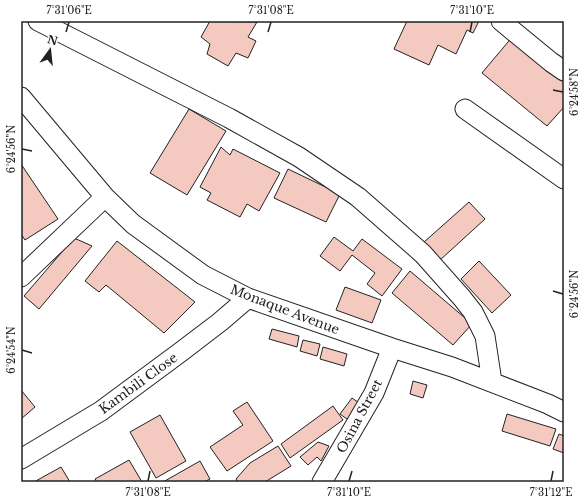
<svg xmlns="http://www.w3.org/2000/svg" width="585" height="503" font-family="'Libre Baskerville',serif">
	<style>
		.building { fill: #f3c9c0; stroke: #222 }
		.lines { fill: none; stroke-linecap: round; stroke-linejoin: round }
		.street-casing { stroke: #222; stroke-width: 21 }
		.street { stroke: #fff; stroke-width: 19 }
		.ticks { fill: none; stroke: #222; stroke-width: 1.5 }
		.labels { text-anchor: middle; stroke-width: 3; stroke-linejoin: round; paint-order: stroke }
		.street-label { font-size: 13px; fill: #222; stroke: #fff }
		.neatline { fill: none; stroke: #222; stroke-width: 1.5 }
		.ticks-label { font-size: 10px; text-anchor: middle; fill: #222 }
	</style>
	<rect width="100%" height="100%" fill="#fff"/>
	<path class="building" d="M210,21L257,22L248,37L256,41L248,58L236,53L228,66L207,54L210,44L201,37Z
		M407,21H479L473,33L467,30L456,54L438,45L429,65L394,49Z
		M513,36L564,78V107L547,126L482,73Z
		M189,109L226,131L187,195L150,173Z
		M221,147L230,155L233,149L280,173L259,211L247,204L240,217L207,200L211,193L200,187Z
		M21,164L58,219L25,240L21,234Z
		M288,169L340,194L326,222L274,198Z
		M469,202L485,219L439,261L423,243Z
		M334,237L353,251L362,239L402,269L382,296L367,284L375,273L352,255L340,271L320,256Z
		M74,238L92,246L39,309L24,296Z
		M117,241L195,302L164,333L106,285L99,292L85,281Z
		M479,261L511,295L492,313L461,279Z
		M410,271L472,324L453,345L392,293Z
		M345,287L381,300L372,323L336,310Z
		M272,329L299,336L297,347L269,339Z
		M303,340L320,344L317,356L300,351Z
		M323,347L347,354L344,366L320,359Z
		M413,381L427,385L423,398L410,394Z
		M21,390L35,407L21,419Z
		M352,398L362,405L351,422L340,414Z
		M247,402L273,441L227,471L210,447L243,425L233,411Z
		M333,406L343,420L290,458L281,444Z
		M507,414L556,429L550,446L502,431Z
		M160,415L186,461L156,478L130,432Z
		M559,434L564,436V453L553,449Z
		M318,442L329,446L321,461L317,457L308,465L300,457Z
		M278,446L291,466L265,482H238L236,479L250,463Z
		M129,460L142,482H97L95,479Z
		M200,461L210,479L204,482H163Z
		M61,467L70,482H34Z"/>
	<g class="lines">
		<defs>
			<path id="street" d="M38,21L229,118L299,157L358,197L423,254L462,298L473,312L485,336L492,382
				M501,21L551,62L564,71
				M21,97L105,197L133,224L203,275L248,298L392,348L452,367L548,404L564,412
				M465,109L564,179
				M21,277L105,197
				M21,459L101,411L182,351L220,322L248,298
				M322,482L374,393L392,348"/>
		</defs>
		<use href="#street" class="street-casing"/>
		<use href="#street" class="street"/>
	</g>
	<path class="ticks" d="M66,32L69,22M268,32L271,22M470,32L472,22M553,90L563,92M22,149L32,151M553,291L563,294M22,350L32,353M148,481L150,471M349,481L352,471M551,481L553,471"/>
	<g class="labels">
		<g class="street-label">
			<text transform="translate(285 309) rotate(21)" y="5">Monaque Avenue</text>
			<text transform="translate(138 383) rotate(-36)" y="5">Kambili Close</text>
			<text transform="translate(359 416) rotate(-62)" y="5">Osina Street</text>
		</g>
	</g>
	<rect width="585" height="503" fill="none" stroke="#ffffff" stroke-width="44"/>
	<g transform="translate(50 50) rotate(15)" stroke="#ffffff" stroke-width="3" paint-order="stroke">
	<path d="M0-3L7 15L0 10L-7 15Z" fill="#222222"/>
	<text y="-6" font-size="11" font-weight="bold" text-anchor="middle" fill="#222222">N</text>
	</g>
	<rect x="22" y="22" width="541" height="459" class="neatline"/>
	<g class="ticks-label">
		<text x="69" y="14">7°31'06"E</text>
		<text x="271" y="14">7°31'08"E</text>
		<text x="472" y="14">7°31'10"E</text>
		<text transform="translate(574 92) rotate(-90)" y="4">6°24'58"N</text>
		<text transform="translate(11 149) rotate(-90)" y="4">6°24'56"N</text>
		<text transform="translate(574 294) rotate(-90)" y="4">6°24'56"N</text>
		<text transform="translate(11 350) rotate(-90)" y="4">6°24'54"N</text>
		<text x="148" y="496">7°31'08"E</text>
		<text x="349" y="496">7°31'10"E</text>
		<text x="551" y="496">7°31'12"E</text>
	</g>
</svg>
